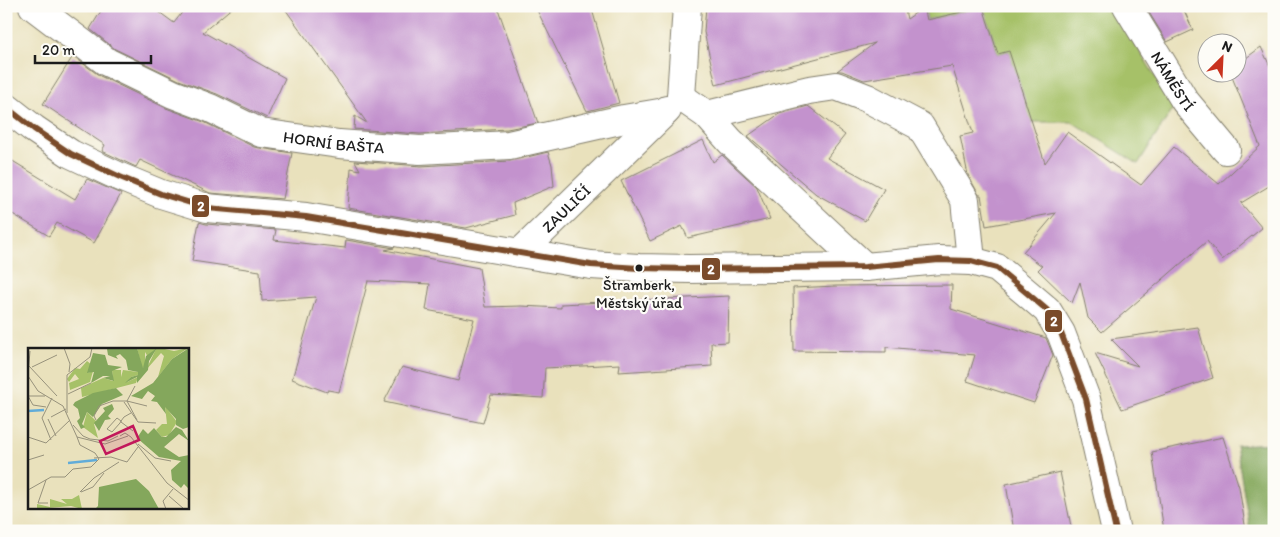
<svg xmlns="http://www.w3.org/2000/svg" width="1280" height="537" font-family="Itim,sans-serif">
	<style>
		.green { fill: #a6c168; stroke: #616e42 }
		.forest { fill: #84a75c; stroke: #50623c }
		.building { fill: #c392cd }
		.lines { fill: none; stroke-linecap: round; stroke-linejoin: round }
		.minor-casing { stroke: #827e6c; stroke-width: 30 }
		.minor { stroke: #fff; stroke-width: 28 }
		.bus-1-casing { stroke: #fdfcf7; stroke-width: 10 }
		.bus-1 { stroke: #7a4b2a; stroke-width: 6 }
		.bus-dot { fill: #1c1c1c; stroke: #fdfcf7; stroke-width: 2 }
		.labels { text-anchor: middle; stroke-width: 4.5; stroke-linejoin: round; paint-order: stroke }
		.bus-label { font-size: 15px; fill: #1c1c1c; stroke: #fdfcf7 }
		.street-label { font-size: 16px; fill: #1c1c1c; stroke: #fdfcf7 }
		.inset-river { fill: none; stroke: #61acd9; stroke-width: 2.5 }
		.inset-road { fill: none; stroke: #97927c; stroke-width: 1 }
		.view { fill: #c2185b; fill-opacity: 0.15; stroke: #c2185b; stroke-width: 2.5 }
		.inset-edge { fill: none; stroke: #1c1c1c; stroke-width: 2.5 }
		.line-badge { stroke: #fdfcf7; stroke-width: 2 }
		.badge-label { font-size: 14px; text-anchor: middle; font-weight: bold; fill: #fff }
	</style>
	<rect width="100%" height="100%" fill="#fdfcf7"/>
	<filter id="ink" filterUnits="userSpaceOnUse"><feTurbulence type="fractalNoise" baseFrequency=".02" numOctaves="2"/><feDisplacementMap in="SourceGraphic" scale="10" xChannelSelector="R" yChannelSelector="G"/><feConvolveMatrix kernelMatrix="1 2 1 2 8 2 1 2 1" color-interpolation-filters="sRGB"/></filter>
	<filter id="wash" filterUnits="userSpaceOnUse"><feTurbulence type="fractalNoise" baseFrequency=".0096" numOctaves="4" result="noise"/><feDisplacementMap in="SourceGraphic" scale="20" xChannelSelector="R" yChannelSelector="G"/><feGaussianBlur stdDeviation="1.12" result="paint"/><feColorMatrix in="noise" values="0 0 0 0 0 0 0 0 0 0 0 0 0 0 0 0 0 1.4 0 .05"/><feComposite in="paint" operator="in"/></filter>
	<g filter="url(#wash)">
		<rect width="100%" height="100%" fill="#e9e1bc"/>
		<path class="green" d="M924,6H1112L1174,107L1138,164L1072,122H1026L1027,109L1009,51L998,54L983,7L927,20Z"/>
		<path class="forest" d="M1274,443V531H1250L1236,445Z"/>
		<g id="blocks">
			<path class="building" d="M104,6H151L174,23L187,6H234L203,32L285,78L267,118L217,94L179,80L115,49L90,29Z
				M283,6H497L538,123L507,129L420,134L354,129L355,116L367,123Z
				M535,6H591L619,103L587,111Z
				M706,6H904L907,19L924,7L927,20L983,7L998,54L1009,51L1045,163L1067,132L1141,185L1174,147L1219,184L1260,146L1230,72H1238V64L1261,47L1274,75V183L1241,203L1262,228L1222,260L1207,241L1102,332L1088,318L1080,282L1072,303L1038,270L1042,266L1023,252L1056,213L986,226L981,195H979L968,175L960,136L973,133L952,66L864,80L842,71H837L875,43L716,85L704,32Z
				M1145,6H1182L1193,30L1167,42Z
				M73,56L100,76L166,108L204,122L254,147L292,153L283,199L210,193L140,160L136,167L102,151L105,145L43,104Z
				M808,106L845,135L827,158L884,189L865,221L816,194L748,136L779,114Z
				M703,140L713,162L722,155L757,187L770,219L688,238L682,226L650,241L621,181Z
				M548,152L552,165L554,186L513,203L515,215L466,228L348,208L351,168L360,170L355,161L421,166L510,161Z
				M6,157L75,199L87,179L121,194L94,243L57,223L49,236L6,210Z
				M199,222L206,224L276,230L274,240L345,248L346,240L394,248L385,250L479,268L485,307L521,306L561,308V304L729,296L728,342L711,343L712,366L619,372L620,364L545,368L543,398L491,395L483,423L384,402L402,367L458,381L474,319L426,310L430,284L368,281L339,392L328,390L327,392L292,379L316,297L262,301L260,271L192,261Z
				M952,285L951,309L1046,338L1053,355L1034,403L967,381L975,355L886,347V352L794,351L793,288L836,286Z
				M1198,327L1213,378L1122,409L1095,353L1138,366L1111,339Z
				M1223,437L1239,487L1246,531H1164L1152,452Z
				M1060,472L1072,531H1014L1006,484Z"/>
		</g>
	</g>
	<g filter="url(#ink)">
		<use href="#blocks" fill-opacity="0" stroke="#827e6c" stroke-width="1"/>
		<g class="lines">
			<defs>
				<g id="minor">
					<path id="s1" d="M33,6L107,62L173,94L210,108L261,133L339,144L420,150L509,145L624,119L665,112"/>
					<path id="s2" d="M1127,6L1185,101L1226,150"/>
					<path d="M681,97L707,115L730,141L865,267"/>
					<path d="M681,97L687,6"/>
					<path d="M6,107L34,129L71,154L120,177L161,194L207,208L306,217L591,265L639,268L689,269L865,267L939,260L971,261L997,268L1027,293L1047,310L1061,333L1086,399L1116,531"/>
					<path d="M707,115L809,90L836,86L867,98L920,126L965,200L971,261"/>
					<path id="s3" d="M520,253L667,110"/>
				</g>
			</defs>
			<use href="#minor" class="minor-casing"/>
			<use href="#minor" class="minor"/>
			<defs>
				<path id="bus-1" d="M6,107L34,129L71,154L120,177L161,194L207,208L306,217L591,265L639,268L689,269L865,267L939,260L971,261L997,268L1027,293L1047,310L1061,333L1086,399L1116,531"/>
			</defs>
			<use href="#bus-1" class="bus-1-casing"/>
			<use href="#bus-1" class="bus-1"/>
		</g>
	</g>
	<circle class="bus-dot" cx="639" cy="268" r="4.5"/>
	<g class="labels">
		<g class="bus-label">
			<text x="639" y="290">Štramberk,<tspan x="639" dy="18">Městský úřad</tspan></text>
		</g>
		<g class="street-label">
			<text dy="6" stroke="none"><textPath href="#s2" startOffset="88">NÁMĚSTÍ</textPath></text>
			<text dy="6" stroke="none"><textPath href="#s1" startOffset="336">HORNÍ BAŠTA</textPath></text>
			<text dy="6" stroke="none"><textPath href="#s3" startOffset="64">ZAULIČÍ</textPath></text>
		</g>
	</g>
	<g transform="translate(28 348)">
		<rect width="161" height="161" fill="#e9e1bc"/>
		<path d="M109,0H132L146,3L160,0L144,11L130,29L136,8L133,5L118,22L128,1L120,9L117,4V19L114,20ZM59,13L64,17L60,25L65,23L62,34L42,42L41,35L51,31L47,26L41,34L39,31L47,20L52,21ZM84,22H93V29L95,22L110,24V27L103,29L99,34L110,29L108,35L54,49L53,40L75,30L85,33ZM137,58L149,74L141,87L134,89L128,82L134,76H139ZM59,64L69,74L66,76L70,90L55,79ZM51,147L54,161L43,158L9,161V156L22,159V151L39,156L33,151H44Z" fill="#a6c168"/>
		<path d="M76,0H109L115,20L118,8L129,0L121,13L120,22L109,35V29L97,35L103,29L110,27V24L100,22L98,12L92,6L88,8L90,11L80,7L79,1ZM161,0V79L155,81L148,77V71L137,59L138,66L129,54L123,53L127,48L120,43L114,51L103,48L125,35L144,11ZM65,5L77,7L80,17L94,19L84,23L86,33L75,30L82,28H75L63,35L66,24L59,25ZM88,40L95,47L74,56L65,69L59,64L54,76L57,79L53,81L49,73L52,70L50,61L45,57L47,54L65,45ZM84,56L86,61L80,68L83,71L77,72L71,83L66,75L77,63L75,60ZM148,79L154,82L161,93L151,86L136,99L151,109L161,107V141L156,136L153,140L144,132L143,122L153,113L131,109L109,90L115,81L120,86L126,80L134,89H138ZM108,131L121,143L131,161H67L70,158L71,139Z" fill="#84a75c"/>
		<path class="inset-river" d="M0,63L16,62M40,115L69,112"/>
		<path class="inset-road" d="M36,0L42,16L41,24M2,3L0,28L10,43L35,58L49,89L77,96L100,88M1,18L29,48M4,19L29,7M40,46L63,35M0,48L5,57L18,59M0,48H17M99,53L109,72M99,53L119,58M96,54L110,74L128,75M39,65V27L62,9L64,0M103,65L96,69L93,73L92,75L84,84L79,81L89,70L93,73V74L105,83M23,69L38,61M20,71L28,88M68,72L66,68L71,58L85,53H99L107,38M45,77L55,88L62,91L80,93L90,88M92,88L97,85L103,89L139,135L162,153M0,89L18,95L42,72M49,89L52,97L67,105L71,111M23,92L14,70L24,50M110,96L127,110L143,113M66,110L83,109L99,114L110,99M0,112L16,107M18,132L10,155H20M0,142L23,129H37L45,121L63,119L71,111M52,144L66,130L91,114M53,144L65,139L76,125M141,148L156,161M138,161L135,153L145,141"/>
		<path class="view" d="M105,78L111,92L78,106L72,93Z"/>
		<rect width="161" height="161" class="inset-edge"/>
	</g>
	<g class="line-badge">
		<rect x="191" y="194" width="19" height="24" rx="5" fill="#7a4b2a"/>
		<rect x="701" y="257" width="20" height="24" rx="5" fill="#7a4b2a"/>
		<rect x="1044" y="309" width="19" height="24" rx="5" fill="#7a4b2a"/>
	</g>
	<g class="badge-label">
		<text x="201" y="211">2</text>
		<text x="711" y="274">2</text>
		<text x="1054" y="326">2</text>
	</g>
	<rect width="1280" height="537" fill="none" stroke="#fdfcf7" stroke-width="25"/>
	<g transform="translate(1222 58) rotate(24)"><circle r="24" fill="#fdfcf7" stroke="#a3a29f"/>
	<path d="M0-4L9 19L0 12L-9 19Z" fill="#c8321e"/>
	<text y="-8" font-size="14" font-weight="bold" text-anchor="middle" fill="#1c1c1c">N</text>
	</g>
	<path d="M35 55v8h116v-8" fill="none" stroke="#1c1c1c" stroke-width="2.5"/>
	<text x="42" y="55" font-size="15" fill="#1c1c1c" stroke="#fdfcf7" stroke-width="4" paint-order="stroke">20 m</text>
</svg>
